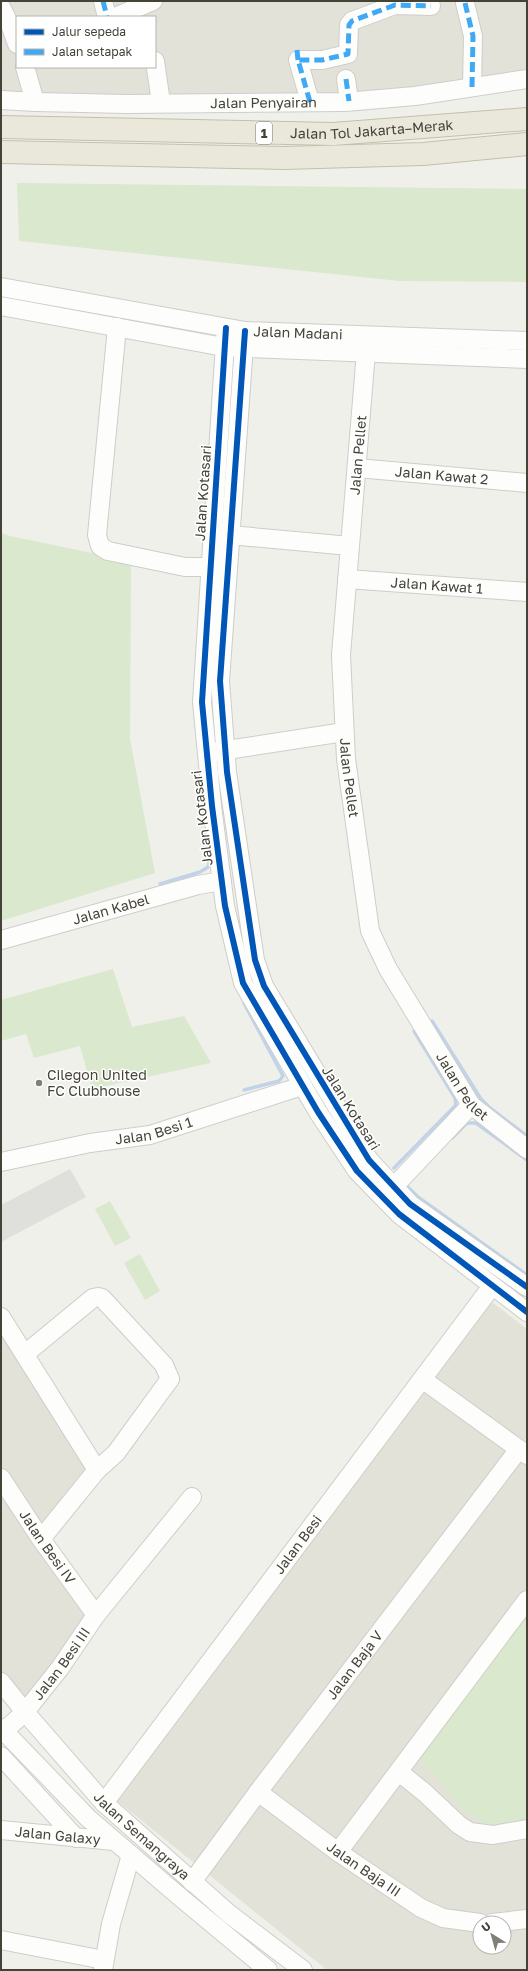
<svg xmlns="http://www.w3.org/2000/svg" width="528" height="1971" font-family="'Golos Text',sans-serif">
	<style>
		.residential { fill: #e3e2d9; fill-rule: evenodd }
		.green { fill: #dae8ce }
		.parking { fill: #dfdfdb }
		.lines { fill: none; stroke-linecap: round; stroke-linejoin: round }
		.stream { stroke: #c0d3e9; stroke-width: 3.5 }
		.minor-casing { stroke: #cecdc9; stroke-width: 20 }
		.highway-casing { stroke: #c5bfaa; stroke-width: 24 }
		.minor { stroke: #fdfdfc; stroke-width: 18 }
		.highway { stroke: #eae8db; stroke-width: 22 }
		.quiet { stroke: #3fa9f5; stroke-width: 5; stroke-dasharray: 10 5; stroke-linecap: butt }
		.cycleway-casing { stroke: #fff; stroke-width: 8 }
		.cycleway { stroke: #0057b8; stroke-width: 6 }
		.poi-dot { fill: #817f77; stroke: #fff; stroke-width: 1.5 }
		.labels { text-anchor: middle; stroke-width: 3; stroke-linejoin: round; paint-order: stroke }
		.shield { fill: #fff; stroke: #7d7b74; stroke-width: 1 }
		.shield-label { font-size: 13px; font-weight: bold; fill: #454238 }
		.street-label { font-size: 14px; fill: #454238; stroke: #fff }
		.poi-label { font-size: 14px; fill: #454238; stroke: #fff; text-anchor: start }
	</style>
	<rect width="100%" height="100%" fill="#f0f0eb"/>
	<path class="residential" d="M1,1H527V77L419,95L1,106ZM17,17H155V67H17Z
		M489,1300L527,1329V1970H327L116,1800ZM480,1923H504V1947H480Z
		M1,1313L97,1467L45,1537L102,1617L23,1711L1,1682Z"/>
	<path class="green" d="M17,183L527,189V282L400,281L19,241Z
		M1,533L10,536L131,561L130,739L155,873L1,921Z
		M113,969L132,1027L184,1016L211,1063L92,1089L80,1046L34,1058L26,1034L1,1041V1000Z
		M110,1201L131,1238L115,1246L95,1209Z
		M140,1254L160,1291L145,1300L124,1263Z
		M527,1608V1827L497,1828L484,1822L460,1807L438,1779L413,1756Z"/>
	<path class="parking" d="M70,1169L86,1197L1,1242V1205Z"/>
	<g class="lines">
		<path class="stream" d="M160,884L200,872L208,867L209,864L207,846
			M432,1021L481,1099L490,1108L527,1136
			M244,1090L279,1081L283,1076L244,1003
			M452,1138L467,1123H476L527,1160
			M394,1168L456,1105L455,1098L414,1031
			M407,1183V1186L418,1197L527,1275"/>
		<defs>
			<g id="minor">
				<path d="M103,1L107,17"/>
				<path d="M465,3L473,36L472,87"/>
				<path d="M1,7L11,27L17,44"/>
				<path d="M115,17L153,1"/>
				<path d="M155,61L161,103"/>
				<path id="s1" d="M25,67L35,102L127,104L345,102L415,96L527,79"/>
				<path d="M346,79L349,101"/>
				<path d="M1,100L35,102"/>
				<path d="M310,102L298,60H322L348,54L349,25L352,21L395,5L431,6"/>
				<path id="s2" d="M1,287L245,331L527,341"/>
				<path d="M1,306L224,347L527,359"/>
				<path d="M117,327L97,535L100,546L108,551L185,567H210"/>
				<path d="M226,328L202,702L212,806L225,906L243,983L318,1112L357,1171L399,1214L527,1312"/>
				<path d="M245,331L220,681L227,772L255,960L264,986L369,1160L410,1204L527,1287"/>
				<path id="s3" d="M366,352L341,655L346,759L370,931L388,969L471,1105L527,1149"/>
				<path id="s4" d="M357,468L527,483"/>
				<path d="M230,535L350,546"/>
				<path id="s5" d="M347,579L527,592"/>
				<path d="M214,752L344,732"/>
				<path id="s6" d="M1,940L198,885L222,881"/>
				<path id="s7" d="M1,1162L90,1143L150,1135L302,1086"/>
				<path d="M386,1195L471,1105"/>
				<path d="M1,1317L97,1470L41,1539"/>
				<path d="M25,1354L93,1298L98,1297L102,1298L164,1365L170,1379L167,1383L116,1453L97,1470"/>
				<path d="M422,1379L527,1455"/>
				<path id="s8" d="M1,1478L41,1539L96,1615"/>
				<path id="s9" d="M1,1682L25,1712L104,1803L228,1913L303,1970"/>
				<path d="M1,1728L88,1818L180,1897L268,1970"/>
				<path id="s10" d="M4,1731L25,1712L60,1668L96,1615L192,1497"/>
				<path d="M1,1756L76,1838"/>
				<path d="M399,1772L425,1793L459,1825L470,1832L493,1835L527,1829"/>
				<path id="s11" d="M258,1792L338,1852L421,1908L443,1918L480,1923"/>
				<path id="s12" d="M104,1803L492,1286"/>
				<path id="s13" d="M1,1830L114,1841"/>
				<path d="M338,1852L527,1600"/>
				<path id="s14" d="M192,1882L258,1792L519,1449"/>
				<path d="M492,1923L527,1919"/>
				<path d="M1,1940L104,1960"/>
				<path d="M103,1970L111,1924L131,1855"/>
			</g>
			<g id="highway">
				<path id="s15" d="M1,127L333,134L527,119"/>
				<path d="M1,152L284,158L423,154L527,144"/>
			</g>
		</defs>
		<use href="#minor" class="minor-casing"/>
		<use href="#highway" class="highway-casing"/>
		<use href="#minor" class="minor"/>
		<use href="#highway" class="highway"/>
		<path class="quiet" d="M103,1L107,17
			M465,3L473,36L472,87
			M297,50L298,60
			M346,79L349,101
			M310,102L298,60H322L348,54L349,25L352,21L395,5L431,6"/>
		<defs>
			<path id="cycleway" d="M226,328L202,702L212,806L225,906L243,983L318,1112L357,1171L399,1214L527,1312
				M245,331L220,681L227,772L255,960L264,986L369,1160L410,1204L527,1287"/>
		</defs>
		<use href="#cycleway" class="cycleway-casing"/>
		<use href="#cycleway" class="cycleway"/>
	</g>
	<circle class="poi-dot" cx="39" cy="1083" r="4"/>
	<g class="labels">
		<rect class="shield" x="256" y="122" width="16" height="22" rx="3"/>
		<g class="shield-label">
			<text x="264" y="138">1</text>
		</g>
		<g class="street-label">
			<text dy="5" stroke="none"><textPath href="#s1" startOffset="265">Jalan Penyairan</textPath></text>
			<text dy="5" stroke="none"><textPath href="#s15" startOffset="371">Jalan Tol Jakarta–Merak</textPath></text>
			<text dy="5" stroke="none"><textPath href="#s2" startOffset="301">Jalan Madani</textPath></text>
			<text transform="translate(358 455) rotate(-85)" y="5">Jalan Pellet</text>
			<text dy="5" stroke="none"><textPath href="#s4" startOffset="85">Jalan Kawat 2</textPath></text>
			<text transform="translate(203 493) rotate(-86)" y="5">Jalan Kotasari</text>
			<text dy="5" stroke="none"><textPath href="#s5" startOffset="90">Jalan Kawat 1</textPath></text>
			<text dy="5" stroke="none"><textPath href="#s3" startOffset="427">Jalan Pellet</textPath></text>
			<text transform="translate(202 818) rotate(-97)" y="5">Jalan Kotasari</text>
			<text dy="5" stroke="none"><textPath href="#s6" startOffset="114">Jalan Kabel</textPath></text>
			<text dy="5" stroke="none"><textPath href="#s3" startOffset="763">Jalan Pellet</textPath></text>
			<text transform="translate(351 1108) rotate(58)" y="5">Jalan Kotasari</text>
			<text dy="5" stroke="none"><textPath href="#s7" startOffset="156">Jalan Besi 1</textPath></text>
			<text dy="5" stroke="none"><textPath href="#s12" startOffset="323">Jalan Besi</textPath></text>
			<text dy="5" stroke="none"><textPath href="#s8" startOffset="83">Jalan Besi IV</textPath></text>
			<text dy="5" stroke="none"><textPath href="#s10" startOffset="89">Jalan Besi III</textPath></text>
			<text dy="5" stroke="none"><textPath href="#s14" startOffset="271">Jalan Baja V</textPath></text>
			<text dy="5" stroke="none"><textPath href="#s13" startOffset="57">Jalan Galaxy</textPath></text>
			<text dy="5" stroke="none"><textPath href="#s9" startOffset="209">Jalan Semangraya</textPath></text>
			<text dy="5" stroke="none"><textPath href="#s11" startOffset="131">Jalan Baja III</textPath></text>
		</g>
		<g class="poi-label">
			<text x="47" y="1080">Cilegon United<tspan x="47" dy="16">FC Clubhouse</tspan></text>
		</g>
	</g>
	<rect width="528" height="1971" fill="none" stroke="#454238" stroke-width="4"/>
	<rect x="16" y="16" width="140" height="52" fill="#ffffff" stroke="#b5b3af"/>
	<rect x="24" y="29" width="20" height="6" fill="#0057b8" stroke="#b5b3af"/>
	<text x="52" y="36" font-size="12" fill="#454238">Jalur sepeda</text>
	<rect x="24" y="49" width="20" height="6" fill="#3fa9f5" stroke="#b5b3af"/>
	<text x="52" y="56" font-size="12" fill="#454238">Jalan setapak</text>
	<g transform="translate(492 1935) rotate(323)"><circle r="19" fill="#ffffff" stroke="#b5b3af"/>
	<path d="M0-3L7 15L0 10L-7 15Z" fill="#817f77"/>
	<text y="-6" font-size="11" font-weight="bold" text-anchor="middle" fill="#454238">U</text>
	</g>
</svg>
